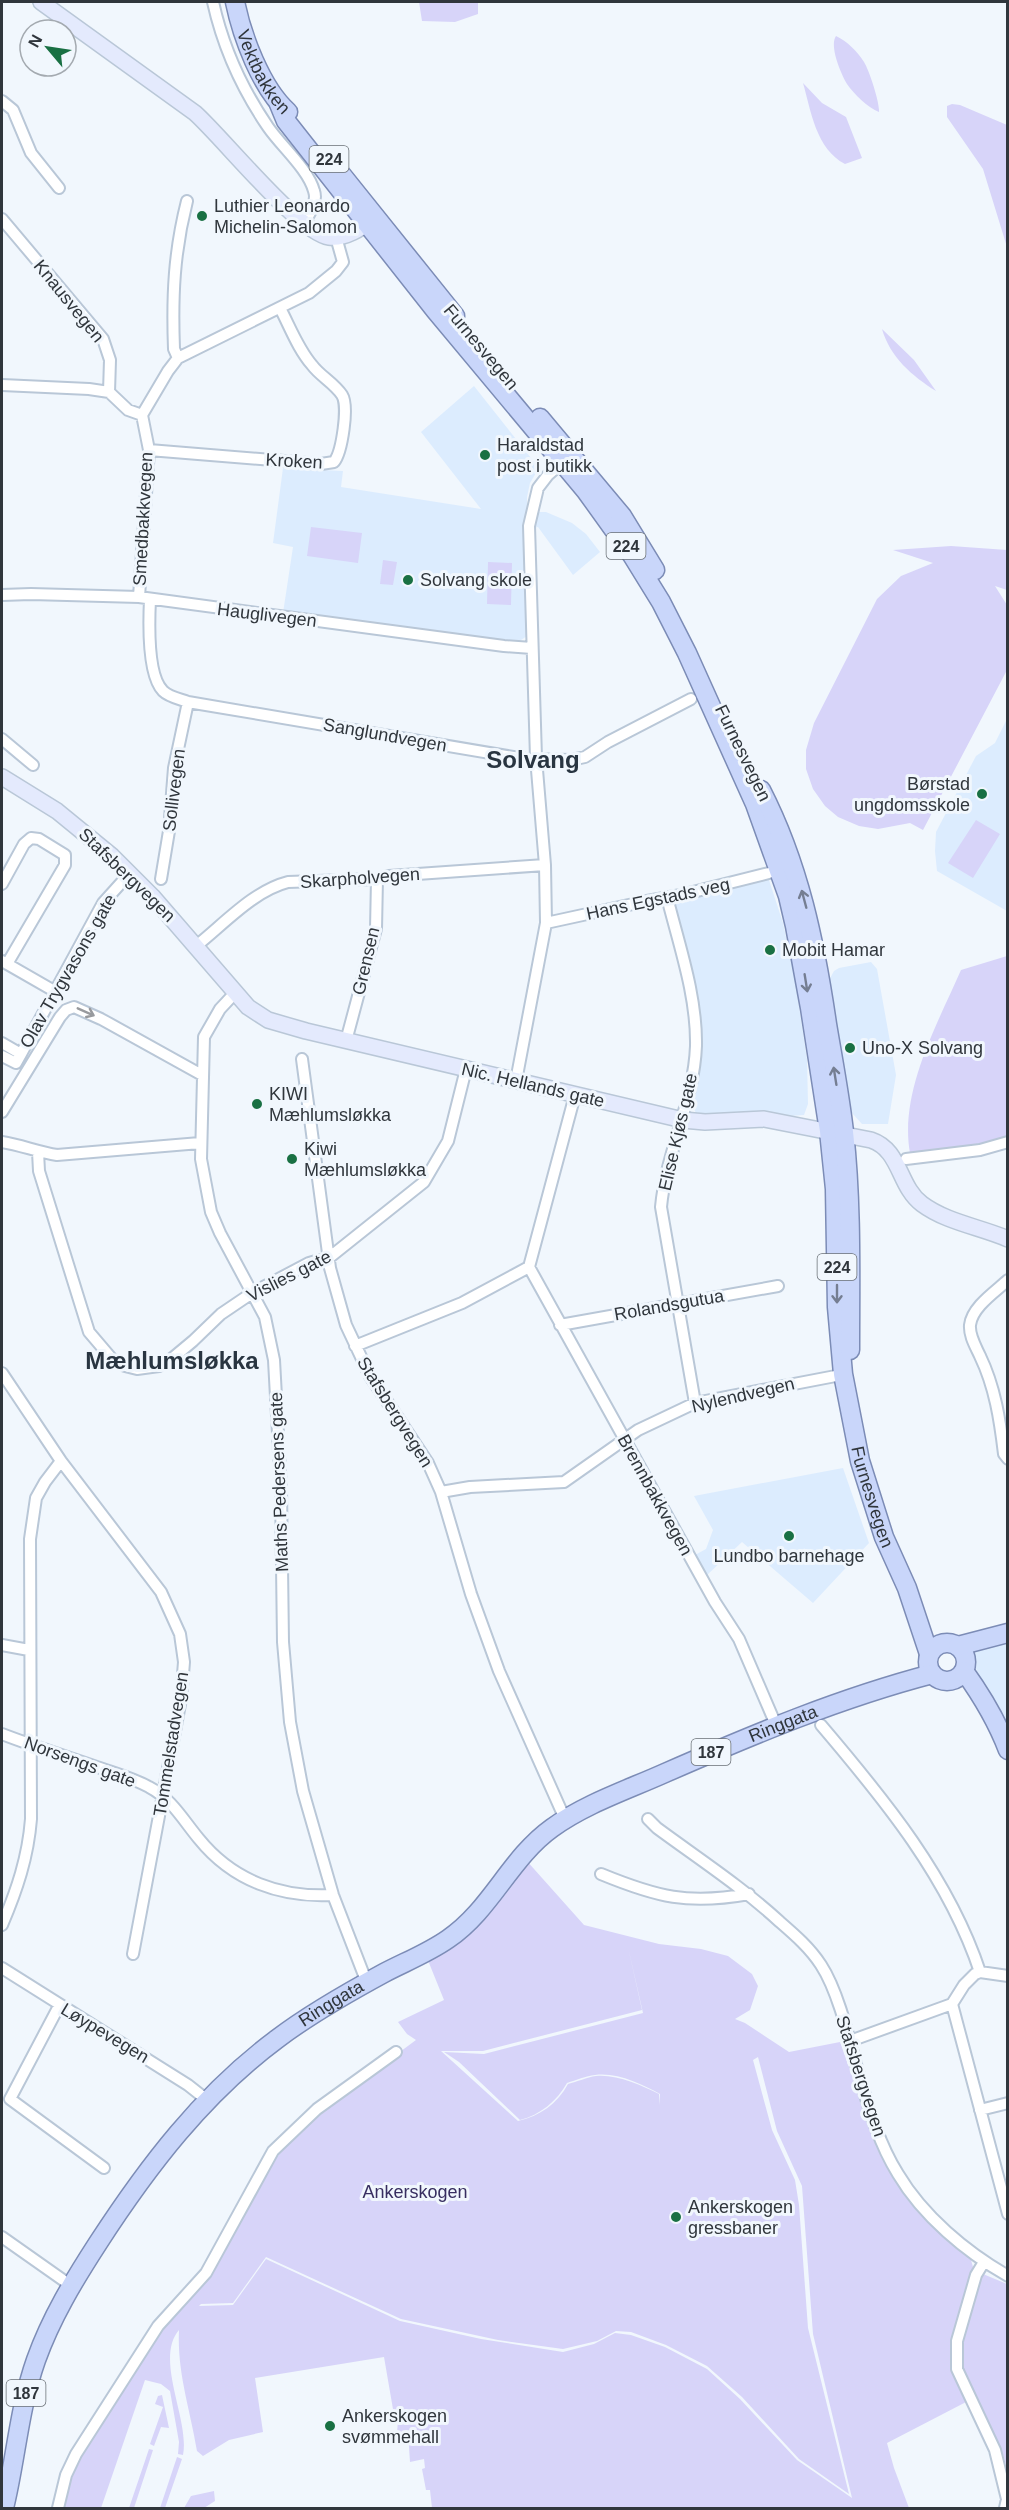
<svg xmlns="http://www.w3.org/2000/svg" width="1009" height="2510" font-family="Arial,sans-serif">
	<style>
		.built { fill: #dcecfe }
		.green { fill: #d7d4f9; fill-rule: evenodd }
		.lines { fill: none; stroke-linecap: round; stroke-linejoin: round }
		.street-casing { stroke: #b9c7d7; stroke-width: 14 }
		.secondary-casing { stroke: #b9c7d7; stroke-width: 18 }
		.primary-casing { stroke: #7c8cb6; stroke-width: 21 }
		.street { stroke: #fff; stroke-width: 10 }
		.secondary { stroke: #e4eafd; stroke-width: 15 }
		.primary { stroke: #c9d6fa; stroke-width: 18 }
		.oneway { stroke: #757e92 }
		.oneway2 { stroke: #989a9e }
		.poi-dot { fill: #197043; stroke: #f1f7fd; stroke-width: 2 }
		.labels { text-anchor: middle; stroke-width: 6; stroke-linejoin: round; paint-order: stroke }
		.shield { fill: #f1f7fd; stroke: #6a7076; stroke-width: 1.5 }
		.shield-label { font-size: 16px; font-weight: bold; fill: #30363c }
		.street-label { font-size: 18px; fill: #30363c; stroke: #f1f7fd }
		.poi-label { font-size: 18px; fill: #30363c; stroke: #f1f7fd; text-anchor: start }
		.park-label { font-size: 18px; fill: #372e60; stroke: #f1f7fd }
		.district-label { font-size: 24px; font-weight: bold; fill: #293541; stroke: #f1f7fd }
	</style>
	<rect width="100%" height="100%" fill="#f1f7fd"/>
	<path class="built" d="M474,386L539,468L530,483L527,497V636L518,642H513L283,613L293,547L273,543L283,468L343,471L341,487L481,509L421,432Z
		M535,512H546L572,523L586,534L600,552L573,575L538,527L533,528Z
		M1007,719V911L937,871L935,851L936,832L976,756L995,743Z
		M768,877L783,923L794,973L807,1059L808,1104L804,1115L790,1116L762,1111L697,1115L692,1105L698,1060L673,900Z
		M871,962L877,969L896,1075L888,1124H862L852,1113L848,1105L829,980L834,971L839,968Z
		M843,1468L869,1543L813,1603L742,1542L706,1576L695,1555L706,1549L713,1530L694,1496Z
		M1007,1624V1725L979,1677L966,1641Z"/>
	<path class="green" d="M419,2H478V14L455,22L422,21Z
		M836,36C847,41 858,52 864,62C869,70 880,103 879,112C868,108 854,94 847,84C841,74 829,46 836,36Z
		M803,83L822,103L846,117L862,158L845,164C816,149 811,111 803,83Z
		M952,104L960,105L1007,125V247L983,169L947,117V106Z
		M882,329L914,360L936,391C912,376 890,357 882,329Z
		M311,527L362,533L358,563L307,556Z
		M951,546L1007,550V590L995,586L1007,605V670L923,830L910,823L878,829L859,826L838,817L825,806L813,789L806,769V750L814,723L877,599L901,576L933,563L893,550Z
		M383,560L397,562L393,585L380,584Z
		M488,562L512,563L511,605L487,604Z
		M976,820L1000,834L973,878L948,863Z
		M1007,956V1136L975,1145L910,1153C899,1092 937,1025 961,970Z
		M526,1860L584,1925L659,1944L701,1949L728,1956L752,1974L758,1986L750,2010L735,2019L745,2023L789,2052L840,2042L873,2133L896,2182L920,2209L969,2253L973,2267L954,2349L968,2401L887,2443L894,2468L909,2508H432L430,2490H426L422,2469L425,2468L424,2459L410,2462L408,2432L397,2434L398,2419L394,2415L384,2357L255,2378L263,2432L229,2440L203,2456L197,2451C190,2408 177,2373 179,2330C154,2359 190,2420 183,2455L178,2454L179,2442L170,2391L161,2384L145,2380L101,2508H62L73,2468L155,2335L189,2295L275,2155L316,2114L416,2040L407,2034L398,2022L444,2000L427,1958ZM628,1947L643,2013L484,2054L444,2052L459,2062L520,2120C540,2115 557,2101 567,2083C576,2080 586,2076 595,2075C617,2072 642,2084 660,2094L659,2105V2094C641,2085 616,2074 596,2076C587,2077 577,2082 568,2084C557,2104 540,2116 518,2121L441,2051H483L642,2010ZM758,2057L777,2131L802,2186L813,2334L852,2498L797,2460L740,2399L707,2369L665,2347L631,2335L615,2333L594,2344L563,2352L481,2339L400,2321L266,2259L233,2305L199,2306L201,2304L233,2303L266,2257L401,2319L498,2340L563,2349L597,2341L616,2331L631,2332L666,2345L707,2366L742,2397L799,2459L849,2494L808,2328L799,2205L795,2180L772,2130L753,2060Z
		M983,2274L1007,2284V2470L1004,2457L964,2374C959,2341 966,2303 983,2274Z
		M162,2395L169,2428L161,2427L154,2446L150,2444L163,2407L155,2404L158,2396Z
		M149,2449L153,2450L134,2508H129Z
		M177,2457L182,2459L165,2508H160Z
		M214,2491L215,2501L204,2508H184L191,2496Z"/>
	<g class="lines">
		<defs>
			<path id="street" d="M213,2C223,47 242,89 268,127C281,146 308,169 314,191C318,202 309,215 303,224
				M2,101L13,110L31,153L59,188
				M2,219L103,339L110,360L109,392
				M178,358L309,293L336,271L343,262L336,237
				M2,385L89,389L109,392L128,410L142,415
				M149,450L321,464L334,462C342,452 349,406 342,395C334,383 320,376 312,365C298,349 290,327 280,308
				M2,595L31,594L139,597L504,646L532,648
				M139,597L149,450L142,415L168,371L178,358L174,349C172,296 174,252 187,201
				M150,599C149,620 147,675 163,691C169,697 180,699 188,702L525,759L571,760L585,757L608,742L691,699
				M2,739L33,765
				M161,879L169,831L174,768L188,702
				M2,884L24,844L31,838L39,839L65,855V865L7,964
				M667,897C679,945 697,996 696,1046C694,1101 666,1152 661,1207L695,1403
				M546,923L647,901L681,895L769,873
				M196,946C224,924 253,891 288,882L377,879L389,876L545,865
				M2,961L56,992
				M234,994L220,1009L204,1037L201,1159L211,1212L220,1233L265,1317L274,1360L281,1489L283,1642L290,1722L303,1791L333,1895L367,1983
				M346,1041L376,929L377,879
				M2,1043L21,1054L103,903L130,873
				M2,1056L16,1063L21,1054
				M302,1059L330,1268L346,1325L370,1376L428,1463L441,1492L471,1594L499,1671L565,1819
				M516,1081L546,923L545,865L536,758L529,526L538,488L548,475L565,460
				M2,1112L60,1017L66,1010L74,1007L101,1019L202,1075
				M2,1142C21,1145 38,1152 57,1155L200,1143
				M38,1152L39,1171L89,1332L112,1359L125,1366L137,1369L159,1366L169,1361L193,1341L221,1314L252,1293L309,1263L330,1257L424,1182L448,1141L466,1069
				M906,1159L980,1150L1008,1142
				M529,1267L715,1602L739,1639L776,1725
				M1008,1280C995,1292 972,1307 970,1325C969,1336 976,1347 980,1356C995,1387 1000,1420 1004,1454L1008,1459
				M560,1325L778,1286
				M355,1346L462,1303L529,1267L575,1095
				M2,1373L61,1461L161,1592L180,1634L184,1662L181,1699L133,1954
				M441,1492L470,1487L564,1482L638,1430L695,1403L846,1374
				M2,1645L29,1650
				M821,1725C884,1799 949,1878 980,1972
				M2,1734C33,1746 65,1756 97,1767C114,1773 133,1778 149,1787C172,1799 183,1820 199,1839C233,1881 281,1898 333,1895
				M648,1819L657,1828C699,1859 742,1887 780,1922C795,1935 810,1948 821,1965C838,1991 849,2038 857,2068C868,2105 878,2142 898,2174C923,2216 966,2252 1008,2276
				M601,1874C657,1897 688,1905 749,1894
				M2,1925C17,1890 28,1857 31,1819L30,1539L36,1498L45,1482L61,1461
				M2,1968L188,2085L207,2100
				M952,2004L1008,2214
				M59,2006L10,2099L104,2168
				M850,2041L952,2004L964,1985L975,1974L980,1972L1008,1976
				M980,2110L1008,2103
				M2,2237L63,2280
				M984,2262L976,2275L957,2341V2369L995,2450L1007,2499L1005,2508
				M58,2508L66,2475L76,2454L158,2326L206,2273L273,2151L317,2109L396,2052"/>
			<path id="secondary" d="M41,2L195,113C223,138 299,233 329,237C346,239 361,228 375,218
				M2,777L57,811L112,856L152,896L248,1007L268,1020L306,1031L683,1120L705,1122L764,1119L871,1140C901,1150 898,1186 922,1204C946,1222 980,1227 1008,1239"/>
			<g id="primary">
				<path id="s1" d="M235,2C242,36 261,88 288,112"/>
				<path id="s2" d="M279,104L286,121L435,310L586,491L632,555L661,602L687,653L755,804L788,896L795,926L810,1008L829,1131L835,1189L837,1307L843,1374L860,1461L884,1537L907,1588L929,1654"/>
				<path d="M341,174L455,316"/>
				<path d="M540,418L622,516L655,570"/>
				<path d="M761,790C799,864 815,942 827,1024C833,1060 840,1096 844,1132C852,1204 850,1277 850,1350"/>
				<circle cx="947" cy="1662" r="19"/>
				<path d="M958,1646L1008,1633"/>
				<path d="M964,1671C982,1696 997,1721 1008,1750"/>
				<path id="s3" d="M4,2508C16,2459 19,2408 36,2360C51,2318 74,2280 98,2243C148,2166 203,2094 277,2039C310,2014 347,1993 384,1973C405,1962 428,1953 448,1939C491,1910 510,1858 552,1828C585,1804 627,1790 665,1773C752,1735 840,1698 932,1674"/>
			</g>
		</defs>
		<use href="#street" class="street-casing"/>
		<use href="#secondary" class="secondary-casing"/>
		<use href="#primary" class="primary-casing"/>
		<use href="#street" class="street"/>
		<use href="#secondary" class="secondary"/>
		<use href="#primary" class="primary"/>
	</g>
	<defs><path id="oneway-shaft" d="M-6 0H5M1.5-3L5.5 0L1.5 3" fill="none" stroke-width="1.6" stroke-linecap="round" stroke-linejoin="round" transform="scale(1.5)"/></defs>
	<g class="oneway">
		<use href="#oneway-shaft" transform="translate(804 899) rotate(-105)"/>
		<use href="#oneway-shaft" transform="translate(806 983) rotate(81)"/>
		<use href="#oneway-shaft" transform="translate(835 1076) rotate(-99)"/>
		<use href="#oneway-shaft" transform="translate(837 1294) rotate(90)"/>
	</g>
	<use class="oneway2" href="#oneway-shaft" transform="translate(86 1012) rotate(24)"/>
	<g class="poi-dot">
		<circle cx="202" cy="216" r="6"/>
		<circle cx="485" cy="455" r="6"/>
		<circle cx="408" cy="580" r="6"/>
		<circle cx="982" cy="794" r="6"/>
		<circle cx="770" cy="950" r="6"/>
		<circle cx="850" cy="1048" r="6"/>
		<circle cx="257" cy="1104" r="6"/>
		<circle cx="292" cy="1159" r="6"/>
		<circle cx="789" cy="1536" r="6"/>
		<circle cx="676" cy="2217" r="6"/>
		<circle cx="330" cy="2426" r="6"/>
	</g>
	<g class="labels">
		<g class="shield">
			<rect x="309.5" y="146" width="39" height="26" rx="4.5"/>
			<rect x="606.5" y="533" width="39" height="26" rx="4.5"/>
			<rect x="817.5" y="1254" width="39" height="26" rx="4.5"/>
			<rect x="691.5" y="1739" width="39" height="26" rx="4.5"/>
			<rect x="6.5" y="2380" width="39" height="26" rx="4.5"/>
		</g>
		<g class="shield-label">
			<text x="329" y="165">224</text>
			<text x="626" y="552">224</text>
			<text x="837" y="1273">224</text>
			<text x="711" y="1758">187</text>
			<text x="26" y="2399">187</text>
		</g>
		<g class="street-label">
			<text dy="6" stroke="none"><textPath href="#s1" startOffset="76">Vektbakken</textPath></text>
			<text transform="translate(69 301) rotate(51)" y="6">Knausvegen</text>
			<text transform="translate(481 347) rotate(50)" y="6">Furnesvegen</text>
			<text transform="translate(294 461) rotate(3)" y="6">Kroken</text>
			<text transform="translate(143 519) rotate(-87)" y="6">Smedbakkvegen</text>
			<text transform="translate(267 615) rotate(7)" y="6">Hauglivegen</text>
			<text transform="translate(385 735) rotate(10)" y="6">Sanglundvegen</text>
			<text transform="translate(743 753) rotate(64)" y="6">Furnesvegen</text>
			<text transform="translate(174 790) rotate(-83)" y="6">Sollivegen</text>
			<text transform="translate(127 875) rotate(44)" y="6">Stafsbergvegen</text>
			<text transform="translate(360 878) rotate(-4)" y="6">Skarpholvegen</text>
			<text transform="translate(658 899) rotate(-12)" y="6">Hans Egstads veg</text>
			<text transform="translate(366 961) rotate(-77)" y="6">Grensen</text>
			<text transform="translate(68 971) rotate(-60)" y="6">Olav Trygvasons gate</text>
			<text transform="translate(533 1085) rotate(13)" y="6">Nic. Hellands gate</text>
			<text transform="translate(678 1132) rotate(-77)" y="6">Elise Kjøs gate</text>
			<text transform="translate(289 1276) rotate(-27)" y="6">Vislies gate</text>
			<text transform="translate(669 1305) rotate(-10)" y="6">Rolandsgutua</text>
			<text transform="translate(743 1395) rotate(-13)" y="6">Nylendvegen</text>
			<text transform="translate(395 1412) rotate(58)" y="6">Stafsbergvegen</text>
			<text transform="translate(279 1482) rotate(-92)" y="6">Maths Pedersens gate</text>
			<text transform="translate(655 1495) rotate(61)" y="6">Brennbakkvegen</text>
			<text dy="6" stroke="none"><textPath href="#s2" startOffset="1558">Furnesvegen</textPath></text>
			<text dy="6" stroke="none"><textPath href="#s3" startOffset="1162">Ringgata</textPath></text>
			<text transform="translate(171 1744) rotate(-81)" y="6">Tommelstadvegen</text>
			<text transform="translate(80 1762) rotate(20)" y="6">Norsengs gate</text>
			<text dy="6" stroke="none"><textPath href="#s3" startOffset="622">Ringgata</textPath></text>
			<text transform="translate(105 2033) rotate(31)" y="6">Løypevegen</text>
			<text transform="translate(861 2076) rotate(72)" y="6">Stafsbergvegen</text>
		</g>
		<g class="poi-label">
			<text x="214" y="212">Luthier Leonardo<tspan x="214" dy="21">Michelin-Salomon</tspan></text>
			<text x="497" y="451">Haraldstad<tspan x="497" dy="21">post i butikk</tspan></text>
			<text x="420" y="586">Solvang skole</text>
			<text x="970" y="790" text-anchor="end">Børstad<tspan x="970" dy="21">ungdomsskole</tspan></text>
			<text x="782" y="956">Mobit Hamar</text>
			<text x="862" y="1054">Uno-X Solvang</text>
			<text x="269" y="1100">KIWI<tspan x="269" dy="21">Mæhlumsløkka</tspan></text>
			<text x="304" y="1155">Kiwi<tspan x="304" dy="21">Mæhlumsløkka</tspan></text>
			<text x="789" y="1562" text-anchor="middle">Lundbo barnehage</text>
			<text x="688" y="2213">Ankerskogen<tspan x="688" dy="21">gressbaner</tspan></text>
			<text x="342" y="2422">Ankerskogen<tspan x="342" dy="21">svømmehall</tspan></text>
		</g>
		<g class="park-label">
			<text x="415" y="2198">Ankerskogen</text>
		</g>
		<g class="district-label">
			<text x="533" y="768">Solvang</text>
			<text x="172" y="1369">Mæhlumsløkka</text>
		</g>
	</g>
	<rect width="1009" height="2510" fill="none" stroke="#30363c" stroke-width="6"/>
	<g transform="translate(48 48) rotate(299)"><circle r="28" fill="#f1f7fd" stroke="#a4aab0" stroke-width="1.5"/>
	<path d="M0-4.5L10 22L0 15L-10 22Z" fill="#197043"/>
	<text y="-9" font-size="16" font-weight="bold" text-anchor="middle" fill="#30363c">N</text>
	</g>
</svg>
